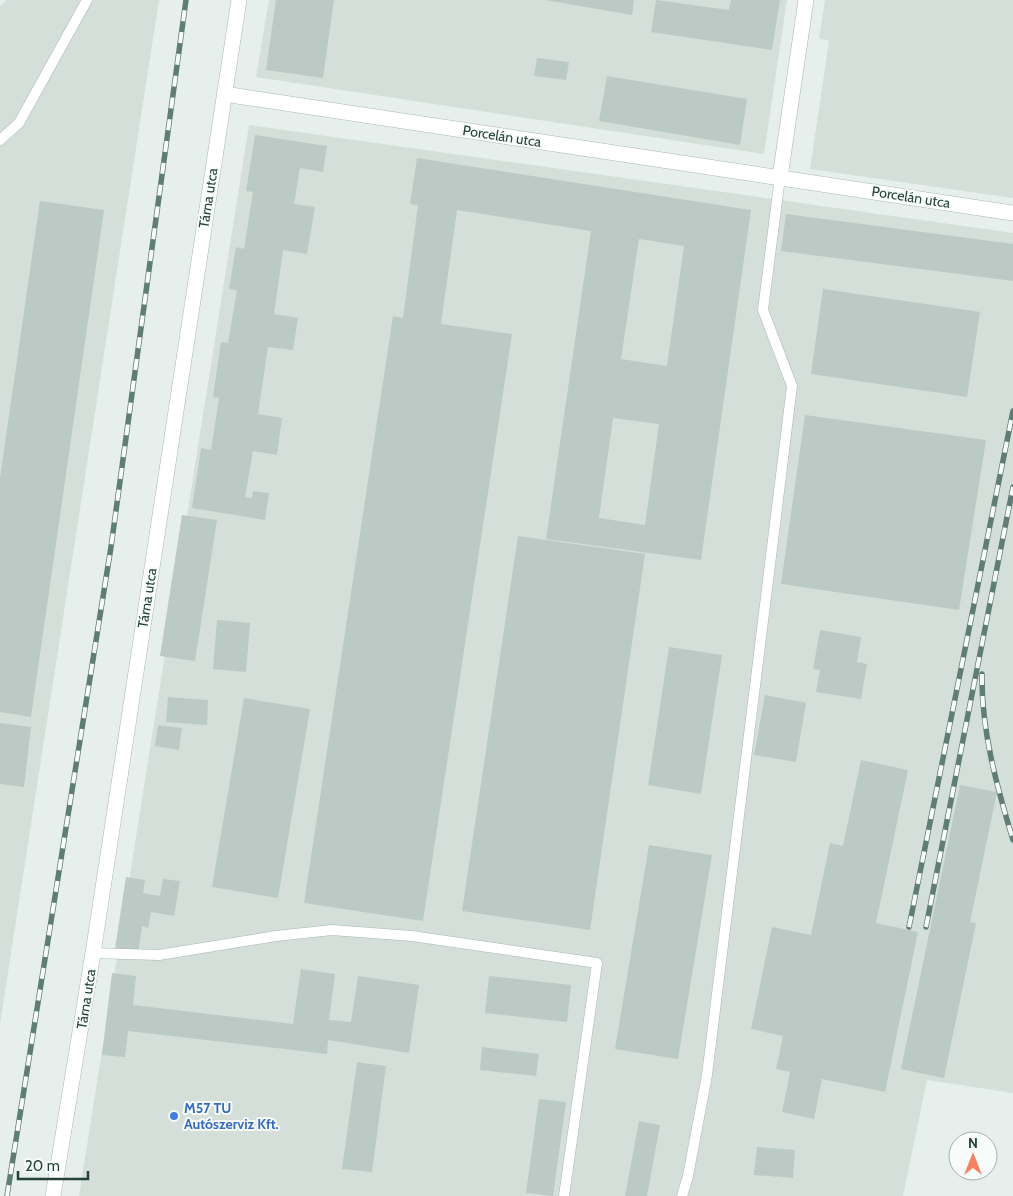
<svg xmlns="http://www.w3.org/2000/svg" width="1013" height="1196" font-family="Cabin,sans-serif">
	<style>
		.built { fill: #d4dfda }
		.building { fill: #bbcac4; fill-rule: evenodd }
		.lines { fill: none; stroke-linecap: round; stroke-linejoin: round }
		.service-casing { stroke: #a8b8b2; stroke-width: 11 }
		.minor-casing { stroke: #a8b8b2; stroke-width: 16 }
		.service { stroke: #fff; stroke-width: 10 }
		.minor { stroke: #fff; stroke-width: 15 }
		.rail-casing { stroke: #5f7d75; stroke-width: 5.5 }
		.rail { stroke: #f7fbf9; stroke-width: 4; stroke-dasharray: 11; stroke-linecap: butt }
		.shop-dot { fill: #3f7fe0; stroke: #f7fbf9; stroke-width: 2 }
		.labels { text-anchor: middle; stroke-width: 4; stroke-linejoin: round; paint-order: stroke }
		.street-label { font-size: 14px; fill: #24423a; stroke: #f7fbf9 }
		.shop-label { font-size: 14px; font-weight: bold; fill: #366cbe; stroke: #f7fbf9; text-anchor: start }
	</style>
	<rect width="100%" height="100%" fill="#e6efeb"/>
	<path class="built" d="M7,0H159L0,1024V6Z
		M269,0H787L764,154L256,77Z
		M825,0H1013V198L810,169L829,41L819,38Z
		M249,125L1013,233V1093L927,1080L903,1196H79Z"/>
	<path class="building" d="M276,0H334L323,78L266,70Z
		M545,0H634L632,15Z
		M656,0L729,10L731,0H780L772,50L651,32Z
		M537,58L569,62L566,80L534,76Z
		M607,76L747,99L740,145L599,121Z
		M255,135L327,146L323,172L300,168L294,204L315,207L307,254L283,250L274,314L298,318L293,350L268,347L258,414L282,418L277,455L253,451L245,497L252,498L253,491L269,493L265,520L192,508L201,448L211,450L219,398L213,397L221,342L228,343L237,290L229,289L236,247L244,249L253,192L246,191Z
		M417,158L751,210L701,560L546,539L591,231L457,210L441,324L512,334L423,921L304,903L393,316L403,318L418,205L410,204ZM639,239L684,246L667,366L621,359ZM613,418L659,424L645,525L599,518Z
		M40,201L104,210L31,717L0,712V478Z
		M786,214L1013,244V281L781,251Z
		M823,289L980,312L967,397L811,374Z
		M805,415L986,440L959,610L781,584Z
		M182,515L217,520L195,661L160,656Z
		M518,536L645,554L590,930L462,911Z
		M217,620L250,623L246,672L213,669Z
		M820,630L861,637L857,662L867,664L861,699L816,692L820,670L813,669Z
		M669,647L722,655L701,794L648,785Z
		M765,695L806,703L796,762L754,755Z
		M168,697L208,700L207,725L166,722Z
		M244,698L310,709L278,898L212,887Z
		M0,723L31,727L24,787L0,784Z
		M158,725L182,728L179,750L155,746Z
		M861,760L908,770L876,923L918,932L885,1092L822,1079L814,1119L782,1112L790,1072L776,1069L783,1036L751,1029L772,927L811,935L830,843L843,846Z
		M960,785L997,792L970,922L976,923L944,1078L901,1069Z
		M649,845L712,855L678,1059L615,1049Z
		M126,877L145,880L143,893L160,896L163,879L180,881L174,916L151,912L148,928L142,926L138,953L115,949Z
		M301,969L335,974L329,1020L351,1022L358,976L419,985L409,1053L328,1040L327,1054L128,1031L125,1057L102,1055L112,973L136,976L133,1005L293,1024Z
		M489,976L571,985L567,1022L485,1013Z
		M482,1047L539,1054L536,1076L480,1070Z
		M357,1062L386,1066L372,1172L342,1169Z
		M539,1099L566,1102L553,1196L526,1193Z
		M639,1121L660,1125L647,1196H625Z
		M757,1147L795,1150L793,1178L754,1175Z"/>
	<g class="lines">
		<defs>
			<path id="service" d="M0,140L19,123L87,0
				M93,953L159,955L276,936L332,930L412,936L597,963L564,1196
				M682,1196L688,1176L707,1075L792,386L763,310L780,177"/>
			<path id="minor" d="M224,94L1013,213
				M780,177L806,0
				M53,1196L93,953L239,0"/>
		</defs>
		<use href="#service" class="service-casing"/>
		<use href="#minor" class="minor-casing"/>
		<use href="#service" class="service"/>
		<use href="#minor" class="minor"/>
		<defs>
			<path id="rail" d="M982,674C981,730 997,787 1013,840
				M909,927L1013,411
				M926,927L1013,487
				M7,1196L111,547L186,0"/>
		</defs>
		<use href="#rail" class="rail-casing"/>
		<use href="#rail" class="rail"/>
	</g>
	<circle class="shop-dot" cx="174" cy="1116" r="5"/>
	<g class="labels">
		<g class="street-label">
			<text transform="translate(502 136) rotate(9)" y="5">Porcelán utca</text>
			<text transform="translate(911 197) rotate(9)" y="5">Porcelán utca</text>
			<text transform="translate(208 198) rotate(-81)" y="5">Tárna utca</text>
			<text transform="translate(147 598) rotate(-81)" y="5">Tárna utca</text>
			<text transform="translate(86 999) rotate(-81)" y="5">Tárna utca</text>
		</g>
		<g class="shop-label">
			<text x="184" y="1113">M57 TU<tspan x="184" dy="16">Autószerviz Kft.</tspan></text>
		</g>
	</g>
	<g transform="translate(973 1156)"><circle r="24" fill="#f7fbf9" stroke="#a3b1ad"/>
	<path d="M0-4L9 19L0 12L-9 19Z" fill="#f4845f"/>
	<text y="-8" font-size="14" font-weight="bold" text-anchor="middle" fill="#24423a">N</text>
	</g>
	<path d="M18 1171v8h70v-8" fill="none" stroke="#24423a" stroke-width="2.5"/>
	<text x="25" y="1171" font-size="15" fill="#24423a" stroke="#f7fbf9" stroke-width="4" paint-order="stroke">20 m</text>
</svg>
